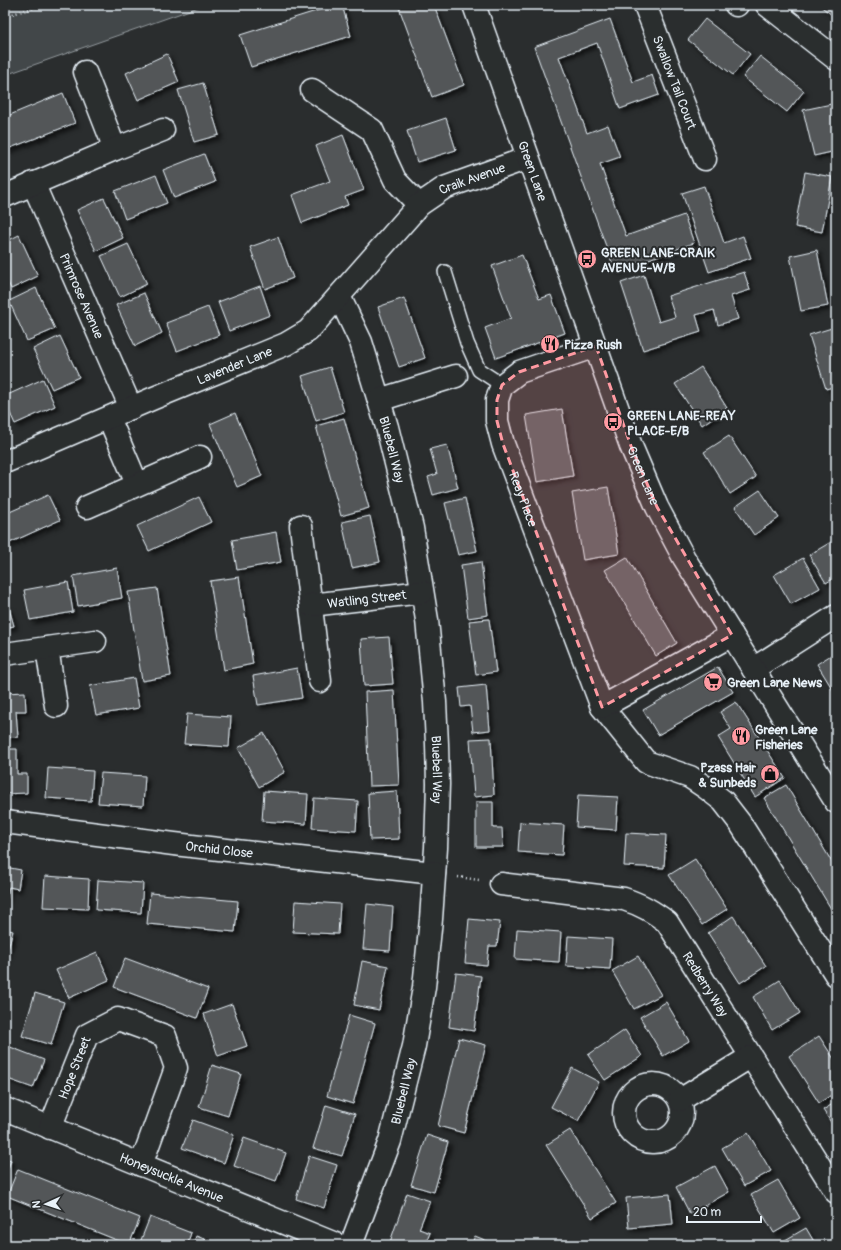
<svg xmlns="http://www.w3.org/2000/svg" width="841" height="1250" font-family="Pangolin,sans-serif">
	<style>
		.green { fill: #424648; stroke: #959ca0 }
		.building { fill: #535759; stroke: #e8f1f8; filter: url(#shadow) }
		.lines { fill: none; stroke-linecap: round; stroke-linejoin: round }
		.lane-casing { stroke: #e8f1f8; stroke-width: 16 }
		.street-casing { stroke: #e8f1f8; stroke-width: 25 }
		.secondary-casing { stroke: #e8f1f8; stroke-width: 25 }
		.path { stroke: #e8f1f8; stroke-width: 2.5; stroke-dasharray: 1 3; stroke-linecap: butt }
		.lane { stroke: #2a2d2e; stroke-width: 13 }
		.street { stroke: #2a2d2e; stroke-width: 22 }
		.secondary { stroke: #2a2d2e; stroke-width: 22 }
		.marked { fill: #ff9aa2; fill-opacity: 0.2; stroke: #ff9aa2; stroke-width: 3; stroke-dasharray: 8 5; stroke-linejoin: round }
		.labels { text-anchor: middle; stroke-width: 4; stroke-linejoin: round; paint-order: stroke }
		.street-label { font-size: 13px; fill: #e8f1f8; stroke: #2a2d2e }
		.poi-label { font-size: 13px; font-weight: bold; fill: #e8f1f8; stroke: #2a2d2e; text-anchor: start }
	</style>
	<defs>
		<filter id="shadow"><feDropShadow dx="3.5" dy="3.5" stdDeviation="2" flood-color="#0009"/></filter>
	</defs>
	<rect width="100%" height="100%" fill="#2a2d2e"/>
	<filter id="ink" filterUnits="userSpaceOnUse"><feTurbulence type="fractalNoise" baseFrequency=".025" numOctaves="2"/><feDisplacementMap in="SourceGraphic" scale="8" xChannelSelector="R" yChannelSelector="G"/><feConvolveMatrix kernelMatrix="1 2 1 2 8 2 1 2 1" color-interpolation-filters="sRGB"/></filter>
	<g filter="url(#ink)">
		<path class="green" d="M5,5H204L5,75Z"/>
		<path class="building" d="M335,5H342L351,36L251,67L240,35Z
			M398,5H434L464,85L432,97Z
			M819,5H836V18Z
			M610,19L633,82L652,75L659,95L620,109L597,43L559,57L587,133L608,125L620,157L600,164L626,236L684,215L694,243L615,271L534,47Z
			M705,19L750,54L733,75L688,40Z
			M167,54L179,82L138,100L126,73Z
			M760,56L804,91L787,112L743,77Z
			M203,83L219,135L194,142L178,90Z
			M63,93L75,123L5,150V117Z
			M836,103V151L814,156L803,110Z
			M446,118L456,150L417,162L407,131Z
			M343,135L364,190L345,197L348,205L302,223L292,195L330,181L316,146Z
			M204,154L215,182L174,198L163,170Z
			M805,172L832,177L822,232L795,227Z
			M156,175L167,203L125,219L115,191Z
			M704,186L724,243L743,236L751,258L709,272L682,193Z
			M104,198L123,238L96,251L77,210Z
			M19,235L38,276L11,289L5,276V242Z
			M278,237L293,278L265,289L250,247Z
			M128,244L147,284L120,297L101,256Z
			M817,250L828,306L801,311L790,256Z
			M522,255L539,299L551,295L565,333L496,358L485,328L511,318L492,266Z
			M744,272L750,290L731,296L738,319L718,325L714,310L696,315L701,332L643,350L621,283L644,275L659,322L675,317L668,296Z
			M260,286L270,315L229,331L218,302Z
			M36,288L55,329L27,341L9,301Z
			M144,293L162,333L135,346L116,305Z
			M404,298L425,358L399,367L378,307Z
			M208,307L219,335L177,351L166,323Z
			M835,327L836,386L826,389L809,335Z
			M60,336L79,377L52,389L33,349Z
			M330,367L344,412L316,421L302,376Z
			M701,367L727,408L702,425L675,384Z
			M43,379L55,406L15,424L5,402V396Z
			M562,409L573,476L537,482L526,415Z
			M235,413L262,476L237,487L210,424Z
			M344,418L369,508L341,516L316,426Z
			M729,436L756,477L730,494L704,452Z
			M447,445L458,488L433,495L428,477L437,474L430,449Z
			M608,487L619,554L583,560L572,493Z
			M760,490L779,518L754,535L735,507Z
			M48,495L60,520L5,545V514Z
			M199,497L211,522L149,551L137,526Z
			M465,498L477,551L458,555L445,503Z
			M370,516L380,562L352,568L342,522Z
			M276,532L281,562L237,570L232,540Z
			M836,539V577L826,583L809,555Z
			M627,557L677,643L656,656L605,570Z
			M803,558L820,588L791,604L774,575Z
			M481,562L488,615L468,618L461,565Z
			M117,568L122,598L78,606L73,576Z
			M239,577L253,664L224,670L210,581Z
			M68,582L73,612L30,620L24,590Z
			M157,588L171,676L142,681L128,592Z
			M9,608L14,626L5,628V609Z
			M489,619L496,672L476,675L469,621Z
			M389,637L393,684L364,686L361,639Z
			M836,652V695L817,664Z
			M718,667L733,692L658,735L643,710Z
			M297,668L302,698L258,705L253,676Z
			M134,678L139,708L96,715L90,686Z
			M486,685L490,730L473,732L470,706L461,707L459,688Z
			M394,690L399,785L369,786L365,692Z
			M25,692L26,711H16L18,737L5,738V693Z
			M736,702L785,778L755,797L718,737L731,729L720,712Z
			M187,714L231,717L229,747L184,744Z
			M264,733L285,772L259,787L238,748Z
			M491,738L494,795L474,797L470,739Z
			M5,749H17V774H27V793L5,794Z
			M48,768L93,771L91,801L46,798Z
			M101,773L145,776L143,806L98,803Z
			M786,785L836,869V910L833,912L764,798Z
			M264,791L308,794L306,824L262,821Z
			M397,791L399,839L370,840L368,793Z
			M578,795L618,797L616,830L576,827Z
			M314,798L358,801L356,831L312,828Z
			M476,802H493V828H502L503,847H476Z
			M520,822L564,825L562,855L518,852Z
			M626,833L666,835L664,868L624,866Z
			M695,859L727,909L702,925L669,875Z
			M5,867L21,870L18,889L9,887L5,907Z
			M45,876L89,879L88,909L43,907Z
			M98,880L143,883L141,913L96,910Z
			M150,893L238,901L235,932L147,924Z
			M295,901L340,904L338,934L293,932Z
			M367,904L393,907L390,951L363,949Z
			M733,916L766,966L740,983L708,933Z
			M469,919L500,922L497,946H489L487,965L465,963Z
			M5,929L13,931L5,960Z
			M517,929L561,932L559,962L515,959Z
			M568,936L612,939L610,969L566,966Z
			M97,952L109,980L69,998L56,970Z
			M638,956L661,995L634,1009L612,971Z
			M125,958L208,989L197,1018L114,987Z
			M362,961L388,966L379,1010L354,1005Z
			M456,973L481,976L474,1031L449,1027Z
			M780,980L800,1013L772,1030L753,997Z
			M35,993L64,1002L51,1045L22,1036Z
			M666,1002L689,1041L663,1056L640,1017Z
			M232,1004L247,1046L218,1056L204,1014Z
			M349,1015L375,1023L353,1104L327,1096Z
			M625,1030L642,1056L605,1080L588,1055Z
			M819,1036L836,1062V1092L819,1103L789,1056Z
			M459,1038L486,1045L464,1133L438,1126Z
			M5,1045L44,1060L33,1088L5,1078Z
			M212,1065L241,1074L228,1116L199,1107Z
			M572,1068L599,1082L578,1121L551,1107Z
			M836,1102V1130L823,1110Z
			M326,1105L355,1114L342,1156L313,1148Z
			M193,1120L234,1135L224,1163L182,1148Z
			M570,1130L616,1203L592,1218L546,1145Z
			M748,1133L771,1171L744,1186L722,1148Z
			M427,1135L448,1142L434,1192L411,1185Z
			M244,1138L286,1153L276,1181L234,1166Z
			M309,1156L337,1165L324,1208L296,1199Z
			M5,1158L11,1160L5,1176Z
			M715,1166L729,1192L690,1214L676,1187Z
			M18,1169L140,1218L129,1245L7,1196Z
			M778,1180L800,1218L774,1233L751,1195Z
			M407,1193L430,1201L419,1229L430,1233L425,1245H400L390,1242Z
			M670,1194L673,1224L629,1228L626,1198Z
			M150,1217L191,1233L187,1245H139Z
			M806,1228L816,1245H781L780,1243Z
			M196,1236L221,1245H193Z
			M475,1236L497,1245H471Z"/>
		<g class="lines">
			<defs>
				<path id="lane" d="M445,272L467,343L479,370L502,385"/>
				<g id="street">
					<path id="s1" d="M645,5L705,159"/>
					<path d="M736,5H737"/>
					<path d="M767,5L836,59"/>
					<path d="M85,72L115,149"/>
					<path d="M312,90L372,130L395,180L419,205"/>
					<path id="s2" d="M33,183L131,408"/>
					<path d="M5,196L115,149L163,130"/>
					<path id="s3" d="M339,296L361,342L387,427L412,528L427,620L435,702L437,744L438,784L436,848L431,919L424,987L414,1046L390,1141L351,1245"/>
					<path id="s4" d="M596,346L519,372L502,385L497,400V421L503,444L602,707L646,762L690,777L705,787L723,801L740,823L836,975"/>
					<path d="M379,400L456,376"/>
					<path d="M109,418L137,484"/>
					<path id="s5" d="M5,462L154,398L286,344L308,331L419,205L444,188L528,158"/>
					<path d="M87,507L200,457"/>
					<path d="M301,526L320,681"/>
					<path id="s6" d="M311,605L422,592"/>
					<path d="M47,648L56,706"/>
					<path d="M5,654L95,641"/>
					<path d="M753,669L836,616"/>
					<path d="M602,707L732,635"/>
					<path id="s7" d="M5,822L174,844L434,873"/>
					<path id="s8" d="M501,884L624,899C642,905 652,911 667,922L836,1192"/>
					<circle cx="653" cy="1113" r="29"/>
					<path d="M680,1100L750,1057"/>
					<path id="s9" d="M5,1109L338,1245"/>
					<path id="s10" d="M50,1128L87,1035L118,1019L165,1036L176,1068L141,1165"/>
				</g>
				<g id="secondary">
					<path id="s11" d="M474,5L631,446L657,507L684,558L836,802"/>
				</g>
			</defs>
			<use href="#lane" class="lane-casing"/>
			<use href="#street" class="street-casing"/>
			<use href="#secondary" class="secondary-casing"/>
			<path class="path" d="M5,16L44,5
				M458,877L479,880"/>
			<use href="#lane" class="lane"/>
			<use href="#street" class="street"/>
			<use href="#secondary" class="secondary"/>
		</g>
	</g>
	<path class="marked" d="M596,346L631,446L657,507L732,635L602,707L503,444L497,421V400L502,385L519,372Z"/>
	<defs>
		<symbol id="bus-disc" viewBox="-11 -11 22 22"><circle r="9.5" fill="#ff9aa2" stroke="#2a2d2e"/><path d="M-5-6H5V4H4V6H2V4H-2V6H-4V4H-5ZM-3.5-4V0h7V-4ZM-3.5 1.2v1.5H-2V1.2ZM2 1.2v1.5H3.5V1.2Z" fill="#111"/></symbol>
		<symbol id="restaurant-disc" viewBox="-11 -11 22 22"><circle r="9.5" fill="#ff9aa2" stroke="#2a2d2e"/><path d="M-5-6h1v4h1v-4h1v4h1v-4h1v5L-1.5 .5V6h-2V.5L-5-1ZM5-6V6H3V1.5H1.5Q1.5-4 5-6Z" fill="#111"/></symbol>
		<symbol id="supermarket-disc" viewBox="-11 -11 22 22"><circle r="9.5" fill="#ff9aa2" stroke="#2a2d2e"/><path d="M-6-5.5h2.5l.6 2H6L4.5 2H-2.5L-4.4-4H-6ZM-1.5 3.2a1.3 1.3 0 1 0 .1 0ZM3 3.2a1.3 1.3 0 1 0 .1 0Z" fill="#111"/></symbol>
		<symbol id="shop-disc" viewBox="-11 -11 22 22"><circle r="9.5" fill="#ff9aa2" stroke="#2a2d2e"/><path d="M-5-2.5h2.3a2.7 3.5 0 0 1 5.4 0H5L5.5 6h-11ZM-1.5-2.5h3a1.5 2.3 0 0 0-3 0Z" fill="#111"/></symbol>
	</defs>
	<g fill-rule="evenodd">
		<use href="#bus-disc" x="576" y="248" width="22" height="22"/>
		<use href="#restaurant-disc" x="539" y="333" width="22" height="22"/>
		<use href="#bus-disc" x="602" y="411" width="22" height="22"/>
		<use href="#supermarket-disc" x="702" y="671" width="22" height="22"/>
		<use href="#restaurant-disc" x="730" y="725" width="22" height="22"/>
		<use href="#shop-disc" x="759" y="763" width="22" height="22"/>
	</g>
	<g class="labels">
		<g class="street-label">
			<text dy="5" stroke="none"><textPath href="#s1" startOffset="83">Swallow Tail Court</textPath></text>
			<text dy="5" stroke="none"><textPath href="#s11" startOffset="176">Green Lane</textPath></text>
			<text dy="5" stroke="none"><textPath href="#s5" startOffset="558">Craik Avenue</textPath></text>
			<text dy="5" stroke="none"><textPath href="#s2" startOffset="123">Primrose Avenue</textPath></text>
			<text dy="5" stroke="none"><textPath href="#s5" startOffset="249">Lavender Lane</textPath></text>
			<text dy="5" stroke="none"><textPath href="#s3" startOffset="163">Bluebell Way</textPath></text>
			<text dy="5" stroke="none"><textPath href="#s11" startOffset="500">Green Lane</textPath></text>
			<text dy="5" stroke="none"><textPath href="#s4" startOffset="222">Reay Place</textPath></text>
			<text dy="5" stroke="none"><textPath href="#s6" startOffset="56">Watling Street</textPath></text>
			<text dy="5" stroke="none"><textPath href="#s3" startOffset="487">Bluebell Way</textPath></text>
			<text dy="5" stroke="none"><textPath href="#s7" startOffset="216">Orchid Close</textPath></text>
			<text dy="5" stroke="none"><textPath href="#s8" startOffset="246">Redberry Way</textPath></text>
			<text dy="5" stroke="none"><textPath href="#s10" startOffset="65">Hope Street</textPath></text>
			<text transform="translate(403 1091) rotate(-76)" y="5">Bluebell Way</text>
			<text dy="5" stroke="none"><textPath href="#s9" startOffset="180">Honeysuckle Avenue</textPath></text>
		</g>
		<g class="poi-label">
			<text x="601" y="257">GREEN LANE-CRAIK<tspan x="601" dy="15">AVENUE-W/B</tspan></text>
			<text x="564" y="349">Pizza Rush</text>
			<text x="627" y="420">GREEN LANE-REAY<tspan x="627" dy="15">PLACE-E/B</tspan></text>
			<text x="727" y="687">Green Lane News</text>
			<text x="755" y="734">Green Lane<tspan x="755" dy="15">Fisheries</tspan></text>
			<text x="756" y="772" text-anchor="end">Pzass Hair<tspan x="756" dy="15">&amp; Sunbeds</tspan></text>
		</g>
	</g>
	<rect width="841" height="1250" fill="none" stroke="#2a2d2e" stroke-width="20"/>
	<rect x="10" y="10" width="821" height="1230" fill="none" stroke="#e8f1f8" stroke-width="1.5" filter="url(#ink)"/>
	<g transform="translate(46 1204) rotate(267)" stroke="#2a2d2e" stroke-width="3" paint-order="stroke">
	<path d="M0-3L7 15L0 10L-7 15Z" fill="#e8f1f8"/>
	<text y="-6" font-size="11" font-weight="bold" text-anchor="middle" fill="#e8f1f8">N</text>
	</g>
	<path d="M687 1216v6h74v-6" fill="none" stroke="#e8f1f8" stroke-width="2"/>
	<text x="693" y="1216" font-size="12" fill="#e8f1f8" stroke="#2a2d2e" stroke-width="3" paint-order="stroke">20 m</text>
</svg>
